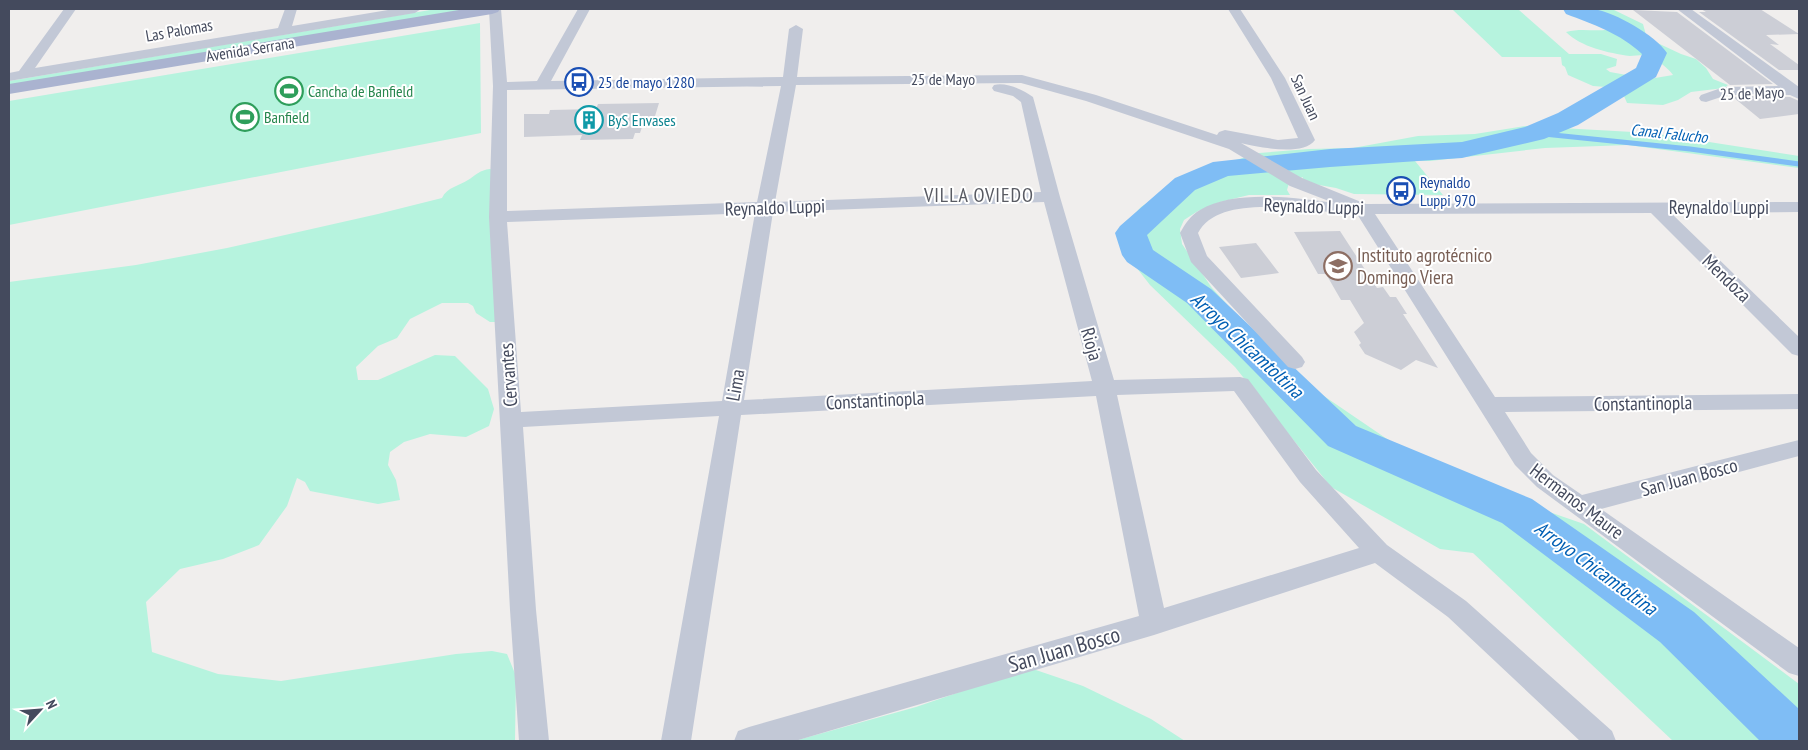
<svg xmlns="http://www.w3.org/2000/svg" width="1808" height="750" font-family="'PT Sans Narrow',sans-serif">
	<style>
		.green { fill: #b6f3de }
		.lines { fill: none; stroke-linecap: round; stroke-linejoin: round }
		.stream { stroke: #7fbdf5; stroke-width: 5 }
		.river { fill: #7fbdf5; fill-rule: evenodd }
		.building { fill: #ccced6 }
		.minor { fill: #c2c8d6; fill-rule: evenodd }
		.major { fill: #aab3d0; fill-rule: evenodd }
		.labels { text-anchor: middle; stroke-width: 4; stroke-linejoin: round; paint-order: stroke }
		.far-street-label { font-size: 16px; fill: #444a5d; stroke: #fff }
		.far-transit-label { font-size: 16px; fill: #164399; stroke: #fff; text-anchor: start }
		.far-leisure-label { font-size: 16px; fill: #27864d; stroke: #fff; text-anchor: start }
		.far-culture-label { font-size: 16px; fill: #0d838f; stroke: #fff; text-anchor: start }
		.far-water-label { font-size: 16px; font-style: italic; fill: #005fb4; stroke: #fff }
		.street-label { font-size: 19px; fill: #444a5d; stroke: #fff }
		.education-label { font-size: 19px; fill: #785e54; stroke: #fff; text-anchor: start }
		.neighbourhood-label { font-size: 20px; letter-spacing: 1px; fill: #595b63; stroke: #fff }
		.water-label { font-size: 20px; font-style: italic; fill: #005fb4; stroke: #fff }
		.near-street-label { font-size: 22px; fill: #444a5d; stroke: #fff }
	</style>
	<rect width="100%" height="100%" fill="#f0eeed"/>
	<path class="green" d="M436,9H470L9,86V81Z
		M1585,9H1612L1643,24L1646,35L1649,39L1681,54L1696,59L1706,68L1713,79L1728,85L1724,88L1691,92L1678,100L1663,105L1627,103L1624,96L1606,87L1593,86L1568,75L1565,67L1562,65L1561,57H1502L1453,10H1519L1569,54H1601L1617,59L1616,66L1606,69L1610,72L1649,79L1673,75C1669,69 1657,59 1649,56C1644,54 1636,56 1630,56C1608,53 1581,47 1566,32C1585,27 1598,34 1620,27L1615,23Z
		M480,23L481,133L9,225V101Z
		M1525,126L1651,133L1799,156V168L1628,145L1545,148L1430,161H1415L1443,195L1354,194L1336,188L1302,182L1303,177L1289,183L1287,190L1290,195H1249L1220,202L1198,211L1184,220L1180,229L1182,244L1212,288L1272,353L1321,394L1437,473L1584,524L1799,684V741H1673L1473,553L1440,549L1331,487L1235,367L1150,285L1122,249L1125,224L1141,207L1182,179L1236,160L1259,153L1309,149L1353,148L1418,136L1475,134Z
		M490,169L495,170L498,322H490L476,313L473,306L468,303H442L410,319L397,338L378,346L356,367L358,380H378L435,355L455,356L488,389L494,409L489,426L466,437L430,434L404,442L390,452L388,465L396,480L400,500L378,504L310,491L305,482L297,478L287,506L259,545L223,559L180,569L146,602L152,652L218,674L281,681L456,654L492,651L507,654L516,676L515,741H9V282L136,265L227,248L378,214L442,198C447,187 459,186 468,180C476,175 480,170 490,169Z
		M1030,668L1083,686L1151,719L1185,741H794L916,707Z"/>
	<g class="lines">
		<path class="stream" d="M1534,133L1690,149L1799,164"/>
		<path class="river" d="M1563,9C1572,8 1585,7 1594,9C1616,13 1655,35 1667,53L1656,77L1578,125L1544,139L1462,158L1330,167L1228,176L1195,190L1147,235L1153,250L1211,289L1356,426L1532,499L1694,612L1799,709V741H1760L1660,642L1502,523L1328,446L1187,303L1127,262L1122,255L1115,233L1120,226L1175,178L1213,162L1330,149L1462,142L1525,127L1558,113L1636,68L1642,54C1621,34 1593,24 1566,14Z"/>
	</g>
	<path class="building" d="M1701,9H1760L1799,34L1766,35L1779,45L1770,44L1799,65V70H1779L1699,12H1706Z
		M1633,10L1677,12L1773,84L1730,85Z
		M1749,96L1790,97L1799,101V114L1760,119L1733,97Z
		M659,103L652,126L642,127L640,133H635L633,139L580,140L582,135L524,137V114H549L550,110L596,109L598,104Z
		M1340,231L1377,288L1383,287L1390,297H1396L1407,314H1403L1438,368L1416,360L1401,370L1365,354L1359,345L1361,343L1354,332L1364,323L1350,300H1341L1326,274H1318L1294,232Z
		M1256,243L1279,273L1241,278L1219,247Z"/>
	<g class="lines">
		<path class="minor" d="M64,9H76L35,68L278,28L285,9H297L292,26L394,9H421L415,13L9,81V73L19,71Z
			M489,9H501L507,82L537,81L578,9H590L551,81L783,77L789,29L796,25L803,29L797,77L1022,75L1096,95L1217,135L1219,132L1225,130L1278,140L1298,138L1271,78L1228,9H1240L1285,78L1315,140C1303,157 1258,147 1241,143L1302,178L1366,204L1799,202V212L1671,213L1799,337V356L1792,354L1651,213L1375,214L1495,397L1799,394V409L1505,412L1531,453L1553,475L1582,495L1799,440V456L1601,509L1799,648V676L1789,673L1537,487L1515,465L1357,214C1317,214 1221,189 1198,233L1207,256L1302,357L1305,362L1302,367L1295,369L1288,367L1191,262L1180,233C1185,224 1191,215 1200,210C1234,189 1297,198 1334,203L1290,186L1229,149L1086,101L1021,83L796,85L775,202L1041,192L1021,102L1013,96L994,91L992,88L994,85C1007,82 1023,90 1033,97L1060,197L1114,380L1240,377L1248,379L1316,470L1387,545L1466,601L1612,731L1616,741H1580L1448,617L1375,563L1154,635L795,741H734L738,731L749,727L1139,616L1096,396L741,415L691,741H661L719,416L523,427L536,610L549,741H519L510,610L489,217L493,86ZM781,86L757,202L507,211V90ZM1044,202L1092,381L744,400L773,212ZM755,213L722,401L521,412L507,222ZM1234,391L1300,482L1359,548L1164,608L1117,395Z
			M1677,9H1691L1799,87V99L1790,95L1749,94L1724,96L1706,102L1701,101L1699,98L1701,95L1724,87L1778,86Z"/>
		<path class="major" d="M465,9H500L498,12L492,14L9,94V84Z"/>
	</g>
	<defs>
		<symbol id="bus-ring" viewBox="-11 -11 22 22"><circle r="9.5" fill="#fff" stroke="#1a4fb4" stroke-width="1.5"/><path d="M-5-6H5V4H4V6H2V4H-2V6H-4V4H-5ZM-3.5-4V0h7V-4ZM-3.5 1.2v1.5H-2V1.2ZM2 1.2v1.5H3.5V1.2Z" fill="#1a4fb4"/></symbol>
		<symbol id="stadium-ring" viewBox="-11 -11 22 22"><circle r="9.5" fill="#fff" stroke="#2e9e5b" stroke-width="1.5"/><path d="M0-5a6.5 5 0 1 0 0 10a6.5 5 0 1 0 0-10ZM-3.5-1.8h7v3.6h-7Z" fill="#2e9e5b"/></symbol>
		<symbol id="building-ring" viewBox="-11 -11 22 22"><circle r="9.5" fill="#fff" stroke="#0f9aa8" stroke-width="1.5"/><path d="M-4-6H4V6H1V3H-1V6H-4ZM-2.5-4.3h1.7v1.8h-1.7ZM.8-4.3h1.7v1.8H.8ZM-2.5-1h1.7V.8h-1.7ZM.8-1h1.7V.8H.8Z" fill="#0f9aa8"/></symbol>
		<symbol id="school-ring" viewBox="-11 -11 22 22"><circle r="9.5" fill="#fff" stroke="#8d6e63" stroke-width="1.5"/><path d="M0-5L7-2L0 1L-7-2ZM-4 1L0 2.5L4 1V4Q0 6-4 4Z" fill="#8d6e63"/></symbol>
	</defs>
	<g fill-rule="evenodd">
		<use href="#bus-ring" x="563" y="66" width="32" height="32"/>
		<use href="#stadium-ring" x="273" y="75" width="32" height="32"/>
		<use href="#stadium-ring" x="229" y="101" width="32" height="32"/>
		<use href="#building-ring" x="573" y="104" width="32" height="32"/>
		<use href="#bus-ring" x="1385" y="175" width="32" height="32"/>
		<use href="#school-ring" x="1322" y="250" width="32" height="32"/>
	</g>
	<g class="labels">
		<g class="far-street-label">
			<text transform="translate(179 30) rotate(-10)" y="6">Las Palomas</text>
			<text transform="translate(250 49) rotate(-9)" y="6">Avenida Serrana</text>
			<text x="943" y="85">25 de Mayo</text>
			<text transform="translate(1752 93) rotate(-2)" y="6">25 de Mayo</text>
			<text transform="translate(1306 97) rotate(65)" y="6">San Juan</text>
		</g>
		<g class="far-transit-label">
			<text x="598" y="88">25 de mayo 1280</text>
			<text x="1420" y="188">Reynaldo<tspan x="1420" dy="18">Luppi 970</tspan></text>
		</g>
		<g class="far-leisure-label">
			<text x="308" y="97">Cancha de Banfield</text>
			<text x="264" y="123">Banfield</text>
		</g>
		<g class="far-culture-label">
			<text x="608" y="126">ByS Envases</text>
		</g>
		<g class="far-water-label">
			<text transform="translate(1669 133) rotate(6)" y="6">Canal Falucho</text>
		</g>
		<g class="street-label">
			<text transform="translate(1314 206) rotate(2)" y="7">Reynaldo Luppi</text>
			<text transform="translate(775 207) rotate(-2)" y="7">Reynaldo Luppi</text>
			<text x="1719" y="214">Reynaldo Luppi</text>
			<text transform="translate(1727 278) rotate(44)" y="7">Mendoza</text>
			<text transform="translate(1092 344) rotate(74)" y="7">Rioja</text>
			<text transform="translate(508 375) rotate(-94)" y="7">Cervantes</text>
			<text transform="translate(735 385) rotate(-80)" y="7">Lima</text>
			<text transform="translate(875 400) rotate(-3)" y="7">Constantinopla</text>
			<text transform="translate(1643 403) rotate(-1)" y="7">Constantinopla</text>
			<text transform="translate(1689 477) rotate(-15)" y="7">San Juan Bosco</text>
			<text transform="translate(1577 501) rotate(37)" y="7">Hermanos Maure</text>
		</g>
		<g class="education-label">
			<text x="1357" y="262">Instituto agrotécnico<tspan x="1357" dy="22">Domingo Viera</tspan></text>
		</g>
		<g class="neighbourhood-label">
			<text x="979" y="202">VILLA OVIEDO</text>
		</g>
		<g class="water-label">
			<text transform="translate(1247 345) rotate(43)" y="7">Arroyo Chicamtoltina</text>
			<text transform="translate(1596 568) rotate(36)" y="7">Arroyo Chicamtoltina</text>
		</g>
		<g class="near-street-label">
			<text transform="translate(1064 649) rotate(-16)" y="8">San Juan Bosco</text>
		</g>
	</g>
	<rect width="1808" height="750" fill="none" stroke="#444a5d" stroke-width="20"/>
	<g transform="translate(40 710) rotate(64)" stroke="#ffffff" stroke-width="4" paint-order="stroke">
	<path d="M0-4L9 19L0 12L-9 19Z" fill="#444a5d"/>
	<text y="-8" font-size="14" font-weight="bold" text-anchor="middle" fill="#444a5d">N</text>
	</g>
</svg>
